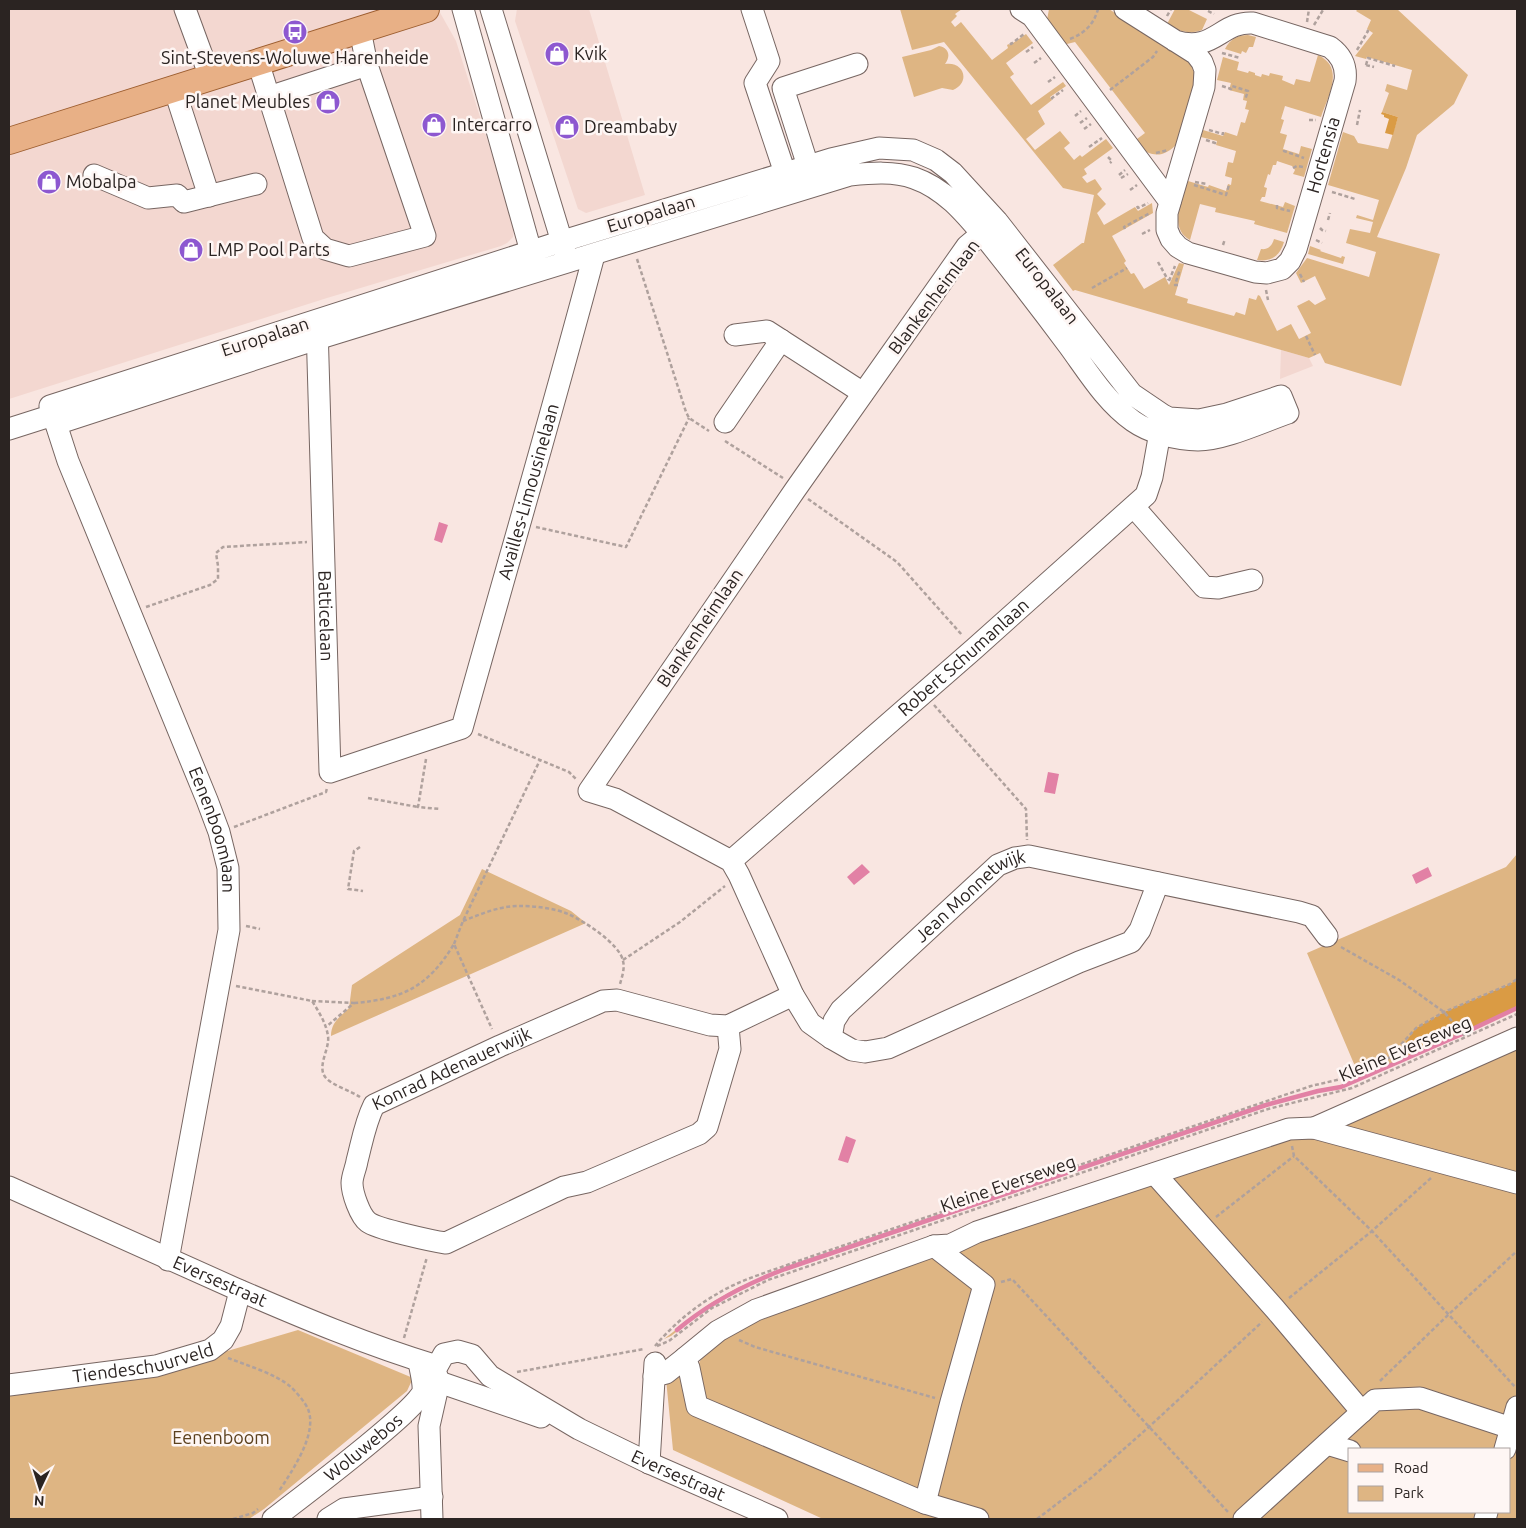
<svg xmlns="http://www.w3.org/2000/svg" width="1526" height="1528" font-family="Ubuntu,sans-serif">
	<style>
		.built { fill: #f3d7d0 }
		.green { fill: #deb583; fill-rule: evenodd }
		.forest { fill: #da9b44 }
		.water { fill: #e281a5 }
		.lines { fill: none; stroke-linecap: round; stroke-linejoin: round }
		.stream { stroke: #e281a5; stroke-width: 4.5 }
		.minor-casing { stroke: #776662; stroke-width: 23 }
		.major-casing { stroke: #9c5d2f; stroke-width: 28 }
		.path { stroke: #afa19d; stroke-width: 2.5; stroke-dasharray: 4 2.5; stroke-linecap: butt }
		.minor { stroke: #fff; stroke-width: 21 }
		.major { stroke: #e8b086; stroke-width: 26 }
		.labels { text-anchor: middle; stroke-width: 5; stroke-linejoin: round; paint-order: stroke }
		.poi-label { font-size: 18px; fill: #2b2422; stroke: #fef6f4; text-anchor: start }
		.street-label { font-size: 18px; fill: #2b2422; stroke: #fef6f4 }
		.park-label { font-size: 18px; fill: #5c411e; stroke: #fef6f4 }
	</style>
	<rect width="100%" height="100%" fill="#f9e6e1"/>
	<path class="built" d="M9,9H438L456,41L514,224L513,237L507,243L501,246L327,298L9,399Z
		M517,9H589L645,195L586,213L578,209L515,21Z
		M1281,350L1309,358L1313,366L1280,379Z"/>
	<path class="green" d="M900,9H962L955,14L957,16L951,22L955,27L961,22L992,60L1008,48L1007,45L1009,44L1010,45L1026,34L1033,43L1006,63L1014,74L1010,77L1031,105L1063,82L1066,86L1050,97L1052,100L1038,111L1045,124L1026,139L1035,150L1060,131L1070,143L1064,148L1074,160L1080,155L1082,157L1106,139L1113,148L1084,169L1087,174L1082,177L1087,183L1095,179L1102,189L1097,194L1106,204L1097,213L1104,225L1135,207L1138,211L1152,203L1153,213L1112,236L1126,261L1124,263L1131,274L1134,273L1144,289L1165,277L1169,285L1179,263L1184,264L1175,295L1188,299L1187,303L1234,316L1236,312L1245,315L1249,298L1256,300L1258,295L1260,296L1277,331L1291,324L1299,339L1311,333L1297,306L1309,300L1315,305L1326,299L1315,276L1301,283L1296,273L1307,258L1369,277L1376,252L1346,243L1350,229L1370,233L1373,222L1356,218L1357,215L1373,220L1379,200L1328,185L1343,132L1354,136L1358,143L1388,149L1398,117L1382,112L1389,93L1385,91L1387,84L1407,90L1412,70L1367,57L1366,59L1355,56L1373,33L1367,29L1371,20L1356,11L1358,9H1397L1468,75L1454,104L1417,135L1406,168L1377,237L1440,254L1401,386L1325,363L1320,353L1309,358L1075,290L1073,291L1053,265L1082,243H1084L1094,195L1063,188L944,42L912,50Z
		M1049,9H1109L1190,63L1196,77L1178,143C1161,161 1149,156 1133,142L1145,133L1075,42L1059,46L1047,20Z
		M1175,9H1187L1207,19L1202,30C1188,35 1179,31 1167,24Z
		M1248,35L1256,37L1253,47H1249L1246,53L1242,51L1241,54L1225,49C1230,39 1238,35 1248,35Z
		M939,46C949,48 951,56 945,64C964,61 971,82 953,90L942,88L914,97L902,57L931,50Z
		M1318,55C1346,68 1327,98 1321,117L1285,106L1281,119L1284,120L1280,133L1287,135L1283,149L1299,154L1301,146L1312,149L1304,177L1293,174L1295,170L1292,166L1277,161L1276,165H1273L1270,175L1268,174L1264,187L1267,188L1265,197H1262L1260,201L1283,207L1285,202L1295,206L1287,233L1254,224L1255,221L1215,212L1216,208L1200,204L1190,240C1168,228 1182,200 1188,181L1208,187L1209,185L1226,191L1228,184L1231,185L1232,178L1225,176L1228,162L1233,163L1236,151L1216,145L1217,141L1201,137L1203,130L1223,136L1225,132L1237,136L1241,122L1245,123L1249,110L1245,109L1247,101L1243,100L1244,94L1229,90L1231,83L1217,80L1223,57L1239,62L1237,70L1248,73L1249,71L1255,73V75L1261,77L1262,74L1269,76L1270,73L1283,76L1282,80L1294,85L1296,79L1310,82Z
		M1274,239L1284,242C1280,256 1271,262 1257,260L1261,249C1268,250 1272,246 1274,239Z
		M1310,246L1321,250L1320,251L1341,258L1342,256L1345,257L1343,264L1308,254Z
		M1517,854V979L1510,984L1444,1012L1416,1028L1399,1061L1400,1063L1342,1088L1319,1092L1267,1106L767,1277L710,1306L671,1336L664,1339L709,1304L737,1288L785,1268L1266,1104L1318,1090L1341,1086L1360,1078L1307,953L1506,867Z
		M482,869L571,911L586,923L331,1036C331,1022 340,1017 349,1008L352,985L460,915Z
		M1517,1032V1519H823L673,1450L666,1379L697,1368L703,1354L724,1335L865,1278L1294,1133ZM1350,1449H1510V1512H1350Z
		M298,1330L413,1378L407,1391L264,1509L249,1519H9V1392L157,1372Z"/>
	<path class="forest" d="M1382,112L1398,117L1393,135L1385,133L1389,119L1384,117V115L1381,114Z
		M1517,979V1008L1399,1061L1397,1054L1416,1028L1444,1012L1510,984Z"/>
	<path class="water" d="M439,522L448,525L442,543L434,540Z
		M1048,772L1059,774L1055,794L1044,792Z
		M862,864L870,872L854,885L847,877Z
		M1428,867L1432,876L1416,884L1412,875Z
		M846,1136L856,1140L848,1163L838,1160Z"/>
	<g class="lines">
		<path class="stream" d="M1464,1033L1517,1008
			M677,1330C710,1302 746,1284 785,1269L1266,1105L1318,1091L1341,1087L1462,1034"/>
		<defs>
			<g id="minor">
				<path d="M185,9L210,77"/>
				<path d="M463,9L535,266"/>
				<path d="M491,9L566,255"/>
				<path d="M752,9L769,61L755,83L785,173"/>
				<path d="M1021,9L1032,16L1170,202"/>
				<path id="s1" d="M1125,9L1196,54L1202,62L1205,70L1204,87L1167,213V230L1171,239L1178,247L1188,253L1255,272L1267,273L1282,269L1290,261L1296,249L1345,81C1347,66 1341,55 1330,47L1253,23C1220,21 1215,53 1175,41"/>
				<path d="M258,62L313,238L325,249L349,256L425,236L367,65"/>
				<path d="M174,88L209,196"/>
				<path d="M269,97L367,65L360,30"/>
				<path d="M879,148L913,150L936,160L953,173L997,221L1132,394L1163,415L1169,418L1199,420L1227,414L1281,396L1288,413C1262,422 1224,440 1198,440C1177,440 1150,433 1133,421C1106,402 1088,372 1069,346C1043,311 1016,276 988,241C967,216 946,189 914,178C894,171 871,173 850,175L317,339L56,424L50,406L563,241L831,159Z"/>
				<path d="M808,166L783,88L857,64"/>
				<path d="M94,175L148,198L177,195L184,202L256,184"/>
				<path d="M992,225L967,246L795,490L589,791L615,799L731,861L739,875L793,995L810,1023L831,1038L852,1050L865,1052L888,1048L1079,962L1131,942L1140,930L1158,883"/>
				<path id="s2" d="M317,326L330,772L462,728C506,570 552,413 594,255"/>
				<path d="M735,335L767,331L863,393"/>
				<path d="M725,422L781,340"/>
				<path id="s3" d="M56,424L68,461L207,800L219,832L228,868L229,930L168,1260"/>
				<path d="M9,429L53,415"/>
				<path d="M1134,507L1204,587L1218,588L1252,580"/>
				<path id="s4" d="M731,861L974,649L1146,495L1152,477L1162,421"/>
				<path id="s5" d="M728,1026L730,1049L707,1127L699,1134L587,1182L564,1187L446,1243C432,1241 377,1229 368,1222C360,1216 352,1193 352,1183C352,1176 356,1168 357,1161C362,1142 365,1123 374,1105L500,1046L603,1001L617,1000L710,1025L728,1026L793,995"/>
				<path id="s6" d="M831,1038L834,1021L841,1010L998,865L1015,858L1029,856L1299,912L1312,916L1327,936"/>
				<path d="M1314,1128L1517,1038"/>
				<path d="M1155,1174L1275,1309L1362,1412"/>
				<path id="s7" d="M9,1187C84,1221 159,1255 234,1288C301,1317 367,1345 437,1366"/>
				<path d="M685,1358L718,1331L756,1310L934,1246L950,1245L977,1232L1289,1129L1314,1128L1517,1183"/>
				<path d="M654,1376L666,1373L685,1358L689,1368L697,1406L925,1503L978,1519"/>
				<path d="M439,1382L541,1417"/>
				<path id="s8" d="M9,1385L156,1366L210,1350L223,1340L231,1326L240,1291"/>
				<path d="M1327,1444L1350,1451"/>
				<path d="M1505,1449L1517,1407"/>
				<path d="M649,1463L655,1363"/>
				<path d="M925,1503L951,1402L984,1285L934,1246"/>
				<path id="s9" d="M273,1519C294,1503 420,1408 423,1391C424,1382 420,1370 419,1361"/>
				<path d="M328,1519L344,1509L432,1497"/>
				<path id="s10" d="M432,1519L429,1426L439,1382L435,1370L444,1354L458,1351L472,1355L490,1376L579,1429L649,1463L777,1519"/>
				<path d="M1244,1519L1375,1400L1420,1398L1517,1430"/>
				<path d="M1485,1519L1487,1512"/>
			</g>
			<path id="major" d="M9,141L426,9"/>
		</defs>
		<use href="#minor" class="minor-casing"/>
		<use href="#major" class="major-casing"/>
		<path class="path" d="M1208,11L1214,14
			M1167,16L1171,9
			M1307,22L1309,9
			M1314,25L1323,10
			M1070,39C1085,33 1094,24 1098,9
			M1010,43L1011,44L1024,34
			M1357,50L1368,31L1366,30
			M1026,52L1033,47
			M1222,53L1240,58
			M1034,63L1041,58
			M1366,65L1368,58L1395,66
			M1366,65L1374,67
			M1048,82L1055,77
			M1222,86L1231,89L1232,86L1248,91L1245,100
			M1110,90L1153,57L1157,51
			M1053,99L1052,98L1063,90
			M1075,116L1081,111
			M1309,120H1316
			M1080,123L1087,118
			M1357,125L1360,110
			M1084,129L1091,124
			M1209,130L1223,134V132
			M1206,140L1215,143L1214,144
			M1089,147L1102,138
			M1284,150V151L1304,158
			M1156,153L1168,150
			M1108,157L1112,161L1110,163
			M1293,168L1297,166L1303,167
			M1119,175L1125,170
			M1121,178L1128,174
			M1195,182L1207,184
			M1194,185L1226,195L1229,185
			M1130,190L1137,185
			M1332,192L1355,199V200
			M1277,205V208L1290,211
			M1137,206L1138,208L1148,203
			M1328,220L1330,213
			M1320,228L1322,230L1326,231
			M1125,229L1124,227L1150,213
			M1142,234L1150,230
			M1316,240L1322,243
			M1223,245L1225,239
			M637,259L686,412L689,418L709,431
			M1158,262L1168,280
			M1300,274L1304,282
			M1169,281L1175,266
			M1178,285H1175L1180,269
			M1092,288L1127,268
			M1266,290L1268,300
			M1306,336L1315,355
			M725,441L783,478
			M808,499L897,562L962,635
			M536,527L626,547L689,418
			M146,607L210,585L218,579V566L216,553L223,547L307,542
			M934,705L1026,809L1027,840
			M478,734L569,772L577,780
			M426,759L418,807L440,809
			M368,798L418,807
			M234,827L326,792L327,788
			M360,847L354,851L348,889L363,891
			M463,921C481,914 499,906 519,906C534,906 554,908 568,914C584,921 620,944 623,961C625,968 622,977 620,984
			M246,926L260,929
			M454,944L463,921L540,760
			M1341,947L1399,980L1444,1012L1466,1037
			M623,960L680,922L725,886
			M236,986L312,1001C319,1012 326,1023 328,1036C330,1049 316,1067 326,1078C332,1085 351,1091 360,1097
			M312,1001L354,1003L326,1027
			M354,1003C403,999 428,987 454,944L492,1029
			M1292,1146L1294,1156L1372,1231L1516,1388
			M1216,1217L1294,1156
			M1001,1282L1012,1279L1228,1512
			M1289,1298L1372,1231L1431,1178
			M404,1338L427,1257
			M739,1340L755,1347L935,1398
			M655,1346C672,1326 694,1307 717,1294C741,1279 772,1271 798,1261L1311,1086L1341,1079L1387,1060L1416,1028L1444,1012L1510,984L1517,979
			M657,1346L669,1341L712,1308L768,1280L1268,1109L1352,1088L1517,1014
			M228,1358C246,1365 276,1374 291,1387C296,1392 305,1402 308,1409C318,1434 292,1471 279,1491
			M517,1372L644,1349
			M1380,1381L1448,1315L1517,1251
			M233,1519L253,1513L258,1509
			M1037,1519L1091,1478L1150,1426L1262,1322"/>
		<use href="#minor" class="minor"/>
		<use href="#major" class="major"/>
	</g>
	<defs>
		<symbol id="bus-disc" viewBox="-11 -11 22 22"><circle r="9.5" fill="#8d58d0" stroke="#fef6f4"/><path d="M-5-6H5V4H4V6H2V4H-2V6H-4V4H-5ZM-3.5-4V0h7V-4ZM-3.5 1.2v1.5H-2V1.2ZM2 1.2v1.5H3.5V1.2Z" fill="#fff"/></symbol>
		<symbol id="shop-disc" viewBox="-11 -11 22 22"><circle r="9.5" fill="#8d58d0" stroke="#fef6f4"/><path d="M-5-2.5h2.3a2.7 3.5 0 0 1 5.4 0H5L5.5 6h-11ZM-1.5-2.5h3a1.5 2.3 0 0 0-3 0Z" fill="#fff"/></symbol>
	</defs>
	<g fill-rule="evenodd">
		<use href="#bus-disc" x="281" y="18" width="28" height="28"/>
		<use href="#shop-disc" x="543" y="40" width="28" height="28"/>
		<use href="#shop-disc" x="314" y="88" width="28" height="28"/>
		<use href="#shop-disc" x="420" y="111" width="28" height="28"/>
		<use href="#shop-disc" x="553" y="113" width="28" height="28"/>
		<use href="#shop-disc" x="35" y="168" width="28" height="28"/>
		<use href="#shop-disc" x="177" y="236" width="28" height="28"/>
	</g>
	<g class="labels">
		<g class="poi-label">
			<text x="574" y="60">Kvik</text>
			<text x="295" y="64" text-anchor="middle">Sint-Stevens-Woluwe Harenheide</text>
			<text x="310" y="108" text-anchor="end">Planet Meubles</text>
			<text x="452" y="131">Intercarro</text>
			<text x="584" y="133">Dreambaby</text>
			<text x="66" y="188">Mobalpa</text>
			<text x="208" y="256">LMP Pool Parts</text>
		</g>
		<g class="street-label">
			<text dy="6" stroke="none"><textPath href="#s1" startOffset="520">Hortensia</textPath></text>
			<text transform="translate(651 214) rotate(-17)" y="6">Europalaan</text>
			<text transform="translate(1047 286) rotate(52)" y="6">Europalaan</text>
			<text transform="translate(934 297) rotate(-53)" y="6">Blankenheimlaan</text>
			<text transform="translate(265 337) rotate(-18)" y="6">Europalaan</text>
			<text dy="6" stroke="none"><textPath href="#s2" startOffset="831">Availles-Limousinelaan</textPath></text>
			<text dy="6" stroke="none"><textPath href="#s2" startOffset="290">Batticelaan</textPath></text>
			<text transform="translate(700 628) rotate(-56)" y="6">Blankenheimlaan</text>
			<text dy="6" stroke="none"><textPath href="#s4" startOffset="309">Robert Schumanlaan</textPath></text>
			<text dy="6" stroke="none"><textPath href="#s3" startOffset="436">Eenenboomlaan</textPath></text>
			<text dy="6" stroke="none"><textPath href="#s6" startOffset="204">Jean Monnetwijk</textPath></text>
			<text transform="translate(1405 1049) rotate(-23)" y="6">Kleine Everseweg</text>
			<text dy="6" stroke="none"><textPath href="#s5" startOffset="682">Konrad Adenauerwijk</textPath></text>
			<text transform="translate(1008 1184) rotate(-19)" y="6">Kleine Everseweg</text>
			<text dy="6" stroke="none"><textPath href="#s7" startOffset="231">Eversestraat</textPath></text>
			<text dy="6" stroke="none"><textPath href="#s8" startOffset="136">Tiendeschuurveld</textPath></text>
			<text dy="6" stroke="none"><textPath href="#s9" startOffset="115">Woluwebos</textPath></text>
			<text dy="6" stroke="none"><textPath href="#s10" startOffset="439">Eversestraat</textPath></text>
		</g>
		<g class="park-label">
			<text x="221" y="1444">Eenenboom</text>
		</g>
	</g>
	<rect width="1526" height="1528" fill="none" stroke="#2b2422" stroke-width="20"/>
	<rect x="1348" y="1448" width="162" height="65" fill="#fef6f4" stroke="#aaa2a0"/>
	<rect x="1358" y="1464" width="25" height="8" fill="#e8b086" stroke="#aaa2a0"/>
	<text x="1394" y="1473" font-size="15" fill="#2b2422">Road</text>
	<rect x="1358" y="1486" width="25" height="15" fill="#deb583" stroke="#aaa2a0"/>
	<text x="1394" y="1498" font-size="15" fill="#2b2422">Park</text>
	<g transform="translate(40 1488) rotate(184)" stroke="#fef6f4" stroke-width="4" paint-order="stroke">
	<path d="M0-4L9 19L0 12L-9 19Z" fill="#2b2422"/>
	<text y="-8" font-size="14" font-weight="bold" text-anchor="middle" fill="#2b2422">N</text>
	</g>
</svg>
